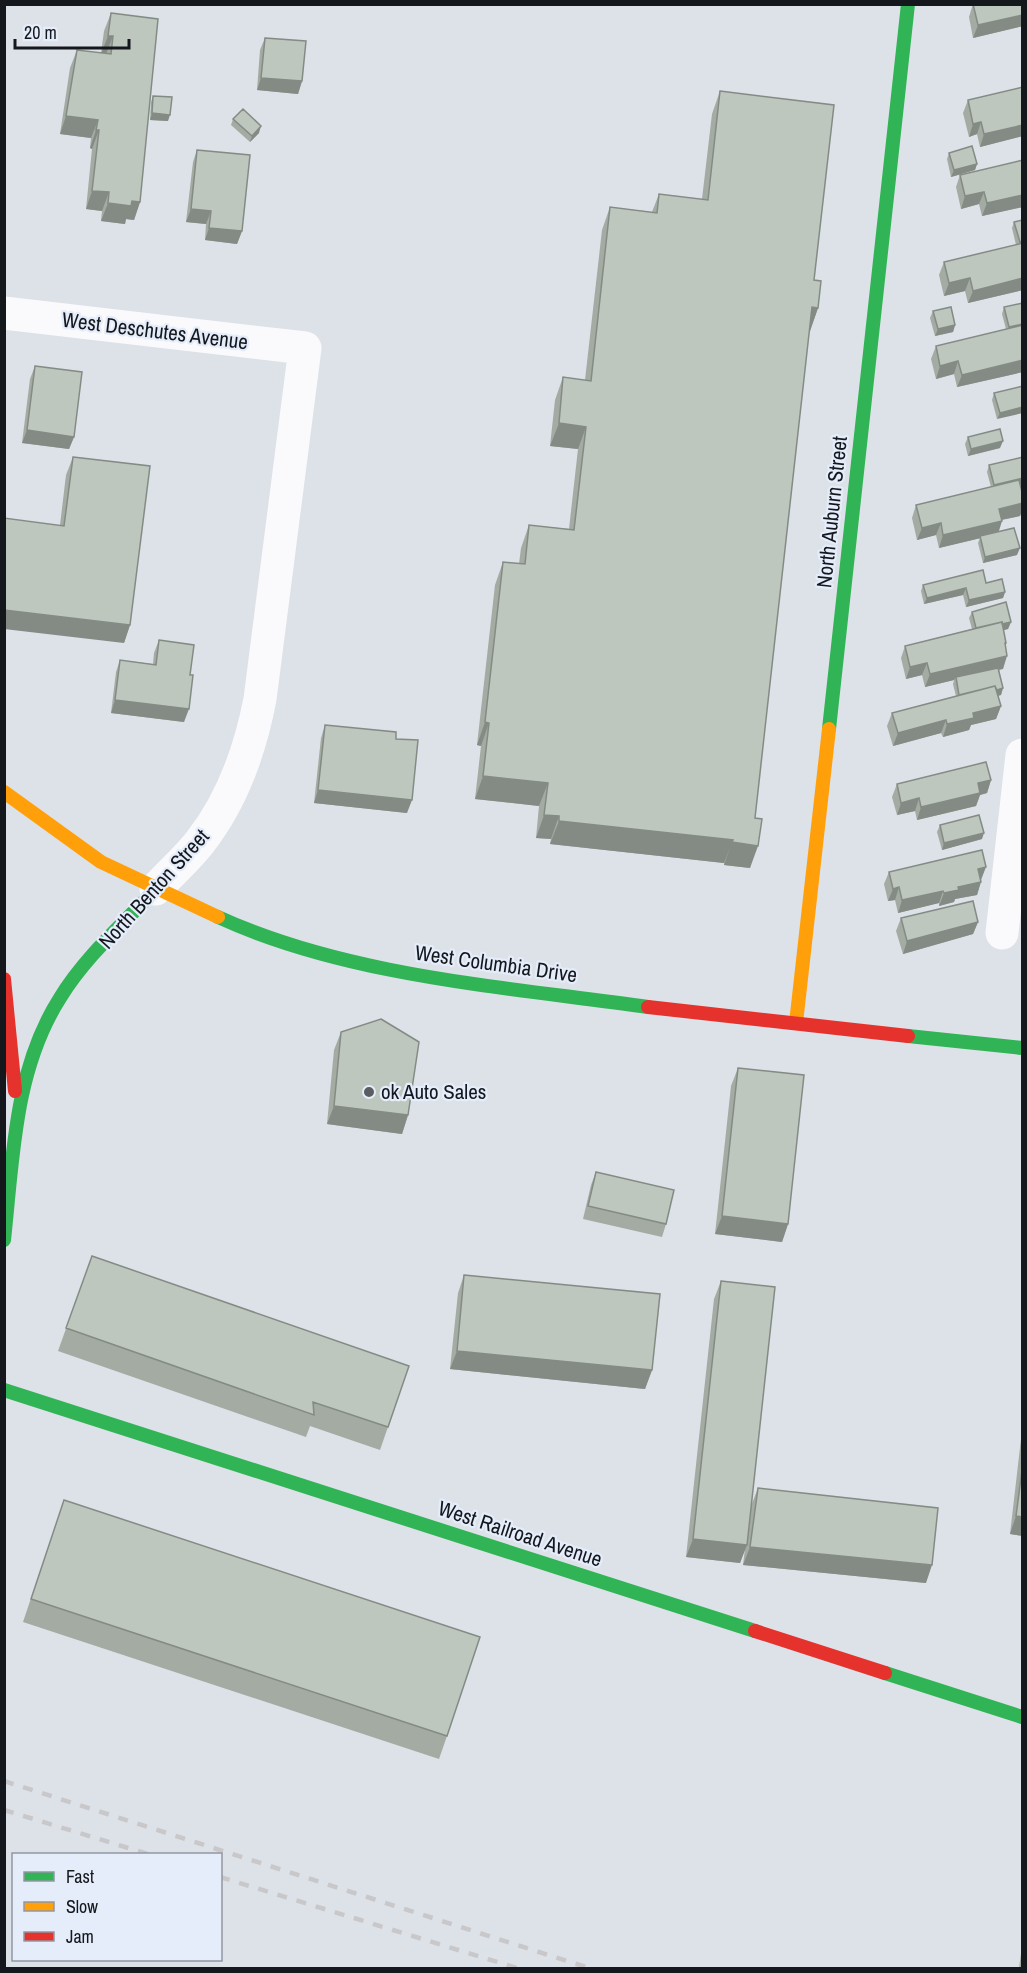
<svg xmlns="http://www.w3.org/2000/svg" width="1027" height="1973" font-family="'Archivo Narrow',sans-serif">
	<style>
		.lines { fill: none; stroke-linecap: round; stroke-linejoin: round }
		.street { stroke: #fafafc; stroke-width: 33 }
		.fast { stroke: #30b455; stroke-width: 14 }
		.slow { stroke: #ff9f0a; stroke-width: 14 }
		.jam { stroke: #e5322d; stroke-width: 14 }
		.rail { stroke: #c8c8ca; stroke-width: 4.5; stroke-dasharray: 10 10; stroke-linecap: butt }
		.wall { fill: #a3aba3 }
		.shaded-wall { fill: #848b85 }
		.building { fill: #bdc7be; stroke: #848b85; stroke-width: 1.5 }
		.poi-dot { fill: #5a5e63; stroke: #e5edfb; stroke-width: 2 }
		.labels { text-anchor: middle; stroke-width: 4.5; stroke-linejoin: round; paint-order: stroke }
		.street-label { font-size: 21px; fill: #14171c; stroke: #e5edfb }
		.poi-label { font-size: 21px; fill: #14171c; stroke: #e5edfb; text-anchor: start }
	</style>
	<rect width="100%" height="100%" fill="#dde1e8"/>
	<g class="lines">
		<path class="street" d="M4,313L305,348L260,699C250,751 233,800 200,842C187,859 170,873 156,889
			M1002,933L1022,755"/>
		<path class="fast" d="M829,729L908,4
			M218,917C349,977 507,987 648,1007
			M908,1036L1022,1048
			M4,1240C13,1158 14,1070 60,998C85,957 123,924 156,889
			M4,1390L755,1631
			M885,1673L1022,1717"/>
		<path class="slow" d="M4,792L101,862L218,917
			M796,1023L829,729"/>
		<path class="jam" d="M4,979L15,1091
			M648,1007L908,1036
			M755,1631L885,1673"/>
		<path class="rail" d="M4,1781L589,1968
			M4,1810L148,1854
			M220,1877L517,1968"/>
	</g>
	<path class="wall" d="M973,4H1023V26L973,38L969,17Z
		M111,13L140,202L134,220L126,219L125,224L101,221L102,211L86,209L92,149L90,148L91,138L60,134L70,68L77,50L101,53L104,31Z
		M265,38L302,81L298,94L257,90L260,50Z
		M1023,87V136L980,147L977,134L969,137L963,113L968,100Z
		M720,91L814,280L818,308L810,331H809L755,818L750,868L724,865V863L550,844L551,839L536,838L539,806L475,799L481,746L477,745L495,585L503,562L519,564L521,548L529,525L569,529L578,449L550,446L555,400L563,377L585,380L602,230L610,207L652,212L659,194L702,199L712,114Z
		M153,96L168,121L150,120L151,102Z
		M233,119L259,133L250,142L231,125Z
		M197,150L242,231L237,244L205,240L206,224L186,222L193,162Z
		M949,153L977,164L975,170L951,177L947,159Z
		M1023,160V207L982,216L979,204L961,209L956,187L960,175Z
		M1023,220V290L968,303L965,291L944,296L939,275L944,262L1016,245L1012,228L1014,222Z
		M1004,307L1023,372L957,387L954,374L936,379L931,359L936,346L1006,329L1002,314Z
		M933,311L955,325L953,332L935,336L930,318Z
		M35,366L74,437L69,449L22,443L30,379Z
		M1023,386L997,419L992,400L994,393Z
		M968,437L1000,448L968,456L965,444Z
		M73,457L130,625L124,643L60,525L66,475Z
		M989,465L1020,485L1023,496V508L1020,516L1002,520L998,532L1017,555L983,563L978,543L980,538L939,548L936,535L917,540L912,518L916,505L991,487L987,472Z
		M986,583L1005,592L1003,598L966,607L963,595L924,604L921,591L923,585Z
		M972,612L1011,622L1008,629L1003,630L1006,643L1003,669H999L1003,688L1001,695L998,696L1001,706L996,719L971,725L969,730L943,737L941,733L893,746L887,726L892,713L956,696L953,684L954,680L925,687L922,675L906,679L901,658L905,646L972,629L969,618Z
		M159,640L190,675L184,722L111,713L116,672L120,660L153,664L154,653Z
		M325,725L396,739L407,813L314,803L321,738Z
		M991,780L987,793L980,795L976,806L917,820L915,811L897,815L892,797L897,784Z
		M940,825L982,839L942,850L937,832Z
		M889,872L981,880L977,895L955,899L954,902L939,906V903L898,913L895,900L888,901L884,884Z
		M901,918L978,922L973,934L903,954L896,931Z
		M341,1032L408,1115L402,1134L327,1124L334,1050Z
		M738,1068L788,1224L782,1242L715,1234L731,1086Z
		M596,1172L666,1224L662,1237L583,1219L591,1185Z
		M92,1256L409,1366L380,1450L310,1426L306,1437L58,1351Z
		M464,1275L652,1370L645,1389L450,1369L458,1293Z
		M721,1281L751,1506L758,1488L926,1583L743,1565L745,1549L740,1563L686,1557L714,1299Z
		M1023,1434V1536L1010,1534L1021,1439Z
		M64,1500L447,1736L439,1759L23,1622Z
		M1023,1939V1968H1019Z"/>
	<path class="shaded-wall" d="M1023,15V26L973,38L978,25Z
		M108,36H113L106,54H101Z
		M261,78L302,81L298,94L257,90Z
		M152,113L170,115L168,121L150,120Z
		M66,116L98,120L91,138L60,134Z
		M981,122L977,134L969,137L973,124Z
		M1023,125V136L980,147L984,134Z
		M261,126L259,133L250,142L252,136Z
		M96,130H99L92,149L90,148Z
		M977,164L975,170L951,177L954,170Z
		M92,191L109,192L102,211L86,209Z
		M984,192L979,204L961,209L965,196Z
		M1023,195V207L982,216L987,203Z
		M132,201L140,202L134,220L126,219L125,224L101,221L108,203Z
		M191,209L211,211L206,224L186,222Z
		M209,228L242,231L237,244L205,240Z
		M970,278L965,291L944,296L949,283Z
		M1023,278V290L968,303L973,291Z
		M812,307L818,308L810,331L804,330Z
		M955,325L953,332L935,336L938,329Z
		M1023,360V372L957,387L962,375Z
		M958,361L954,374L936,379L940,366Z
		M1023,407V413L997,419L1000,413Z
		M559,423L586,427L578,449L550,446Z
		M27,430L74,437L69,449L22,443Z
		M1003,441L1000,448L968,456L971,449Z
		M1023,478V484L992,492L994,485Z
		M1023,503V508L1020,516L995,521L999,509Z
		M1002,521L998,534L939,548L943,535Z
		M941,523L936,535L917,540L922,528Z
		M1020,548L1017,555L983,563L985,557Z
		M966,588L963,595L924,604L927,598Z
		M1005,592L1003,598L966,607L969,600Z
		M4,610L130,625L124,643L4,629Z
		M1011,622L1008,629L974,638L977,631Z
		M1007,656L1003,669L956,680V677L954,680L925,687L930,674Z
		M927,663L922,675L906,679L910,667Z
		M1003,688L1001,695L958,704L960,698Z
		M115,700L189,709L184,722L111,713Z
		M1001,706L996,719L971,725L969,730L943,737L947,724L973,713Z
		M946,720L941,733L893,746L898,733Z
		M485,722L489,723L481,746L477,745Z
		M483,776L548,783L539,806L475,799Z
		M991,780L987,793L980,795L976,806L917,820L921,807L978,783Z
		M318,790L412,800L407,813L314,803Z
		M919,798L915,811L897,815L901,803Z
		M544,815L559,816L551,839L536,838Z
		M559,821L733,840L724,863L550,844Z
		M984,833L982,839L942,850L944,843Z
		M732,842L758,846L750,868L724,865Z
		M986,867L981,880L978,869Z
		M981,882L977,895L955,899L954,902L939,906L944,893L958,887Z
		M899,887L895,900L888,901L893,889Z
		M943,891L939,903L898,913L902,900Z
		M978,922L973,934L903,954L907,941Z
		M334,1106L408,1115L402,1134L327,1124Z
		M722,1216L788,1224L782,1242L715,1234Z
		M457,1351L652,1370L645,1389L450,1369Z
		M1016,1516L1023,1517V1536L1010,1534Z
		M693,1539L747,1545L740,1563L686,1557Z
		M750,1547L932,1565L926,1583L743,1565Z"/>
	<path class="building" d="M973,4H1023V15L978,25Z
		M111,13L158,19L140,202L132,201L131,206L108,203L109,192L92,191L99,130H96L98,120L66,116L77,50L111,54L113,36H108Z
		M265,38L306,41L302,81L261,78Z
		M1023,87V125L984,134L981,122L973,124L968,100Z
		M720,91L834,105L814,280L821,281L818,308L812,307L755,818L762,819L758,846L732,842L733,840L559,821V816L544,815L548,783L483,776L489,723L485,722L503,562L525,564L529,525L574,530L586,427L559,423L563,377L591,381L610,207L657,213L659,194L708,200Z
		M153,96L172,97L170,115L152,113Z
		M243,109L261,126L252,136L233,119Z
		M972,146L977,164L954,170L949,153Z
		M197,150L250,155L242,231L209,228L211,211L191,209Z
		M1023,160V195L987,203L984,192L965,196L960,175Z
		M1023,220V241L1020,242L1014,222Z
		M1023,243V278L973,291L970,278L949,283L944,262Z
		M1023,303V324L1009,327L1004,307Z
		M951,307L955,325L938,329L933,311Z
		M1023,325V360L962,375L958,361L940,366L936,346Z
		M35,366L82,372L74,437L27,430Z
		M1023,386V407L1000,413L994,393Z
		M1000,429L1003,441L971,449L968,437Z
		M73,457L150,466L130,625L4,610V518L64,526Z
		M1023,457V478L994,485L989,465Z
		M1019,480L1023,496V503L999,509L1002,521L943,535L941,523L922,528L916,505Z
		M1014,528L1020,548L985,557L980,536Z
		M983,570L986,583L1002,579L1005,592L969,600L966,588L927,598L923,585Z
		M1006,602L1011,622L1002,624V622L976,628L972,612Z
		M1002,622L1006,643H1005L1007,656L930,674L927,663L910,667L905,646Z
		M159,640L194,645L190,675H193L189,709L115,700L120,660L156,665Z
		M998,668L1003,688L997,690L995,686L959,695L956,677Z
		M995,686L1001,706L973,713L974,718L947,724L946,720L898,733L892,713Z
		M325,725L396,732V739L418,740L412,800L318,790Z
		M986,762L991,780L978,783L980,793L921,807L919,798L901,803L897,784Z
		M979,815L984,833L944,843L940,825Z
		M982,850L986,867L978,869L981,882L958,887L959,890L944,893L943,891L902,900L899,887L893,889L889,872Z
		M973,901L978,922L907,941L901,918Z
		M381,1019L419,1042L408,1115L334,1106L341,1032Z
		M738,1068L804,1075L788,1224L722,1216Z
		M596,1172L674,1190L666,1224L588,1206Z
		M92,1256L409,1366L388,1427L313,1402L314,1415L66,1328Z
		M464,1275L660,1294L652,1370L457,1351Z
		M721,1281L775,1287L747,1545L693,1539Z
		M1023,1463V1517L1016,1516Z
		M758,1488L938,1508L932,1565L750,1547Z
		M64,1500L480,1637L447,1736L31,1599Z"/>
	<circle class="poi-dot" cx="369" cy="1092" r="6"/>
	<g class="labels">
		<g class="street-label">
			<text transform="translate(155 331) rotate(7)" y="7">West Deschutes Avenue</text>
			<text transform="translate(832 512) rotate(-84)" y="7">North Auburn Street</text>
			<text transform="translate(154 889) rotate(-48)" y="7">North Benton Street</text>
			<text transform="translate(496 964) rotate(8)" y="7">West Columbia Drive</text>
			<text transform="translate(520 1534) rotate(18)" y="7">West Railroad Avenue</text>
		</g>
		<g class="poi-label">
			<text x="381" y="1099">ok Auto Sales</text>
		</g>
	</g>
	<rect width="1027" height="1973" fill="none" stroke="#14171c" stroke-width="12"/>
	<rect x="12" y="1853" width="210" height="108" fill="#e5edfb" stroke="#9197a2" stroke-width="1.5"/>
	<rect x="24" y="1872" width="30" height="9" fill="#30b455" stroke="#9197a2" stroke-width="1.5"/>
	<text x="66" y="1883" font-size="18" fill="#14171c">Fast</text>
	<rect x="24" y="1902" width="30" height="9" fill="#ff9f0a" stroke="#9197a2" stroke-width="1.5"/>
	<text x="66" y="1913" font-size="18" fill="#14171c">Slow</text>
	<rect x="24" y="1932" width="30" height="9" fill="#e5322d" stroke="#9197a2" stroke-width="1.5"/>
	<text x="66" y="1943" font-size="18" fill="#14171c">Jam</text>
	<path d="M15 39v9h114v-9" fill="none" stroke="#14171c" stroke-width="3"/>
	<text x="24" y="39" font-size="18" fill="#14171c" stroke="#e5edfb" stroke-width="4.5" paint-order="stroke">20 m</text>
</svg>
